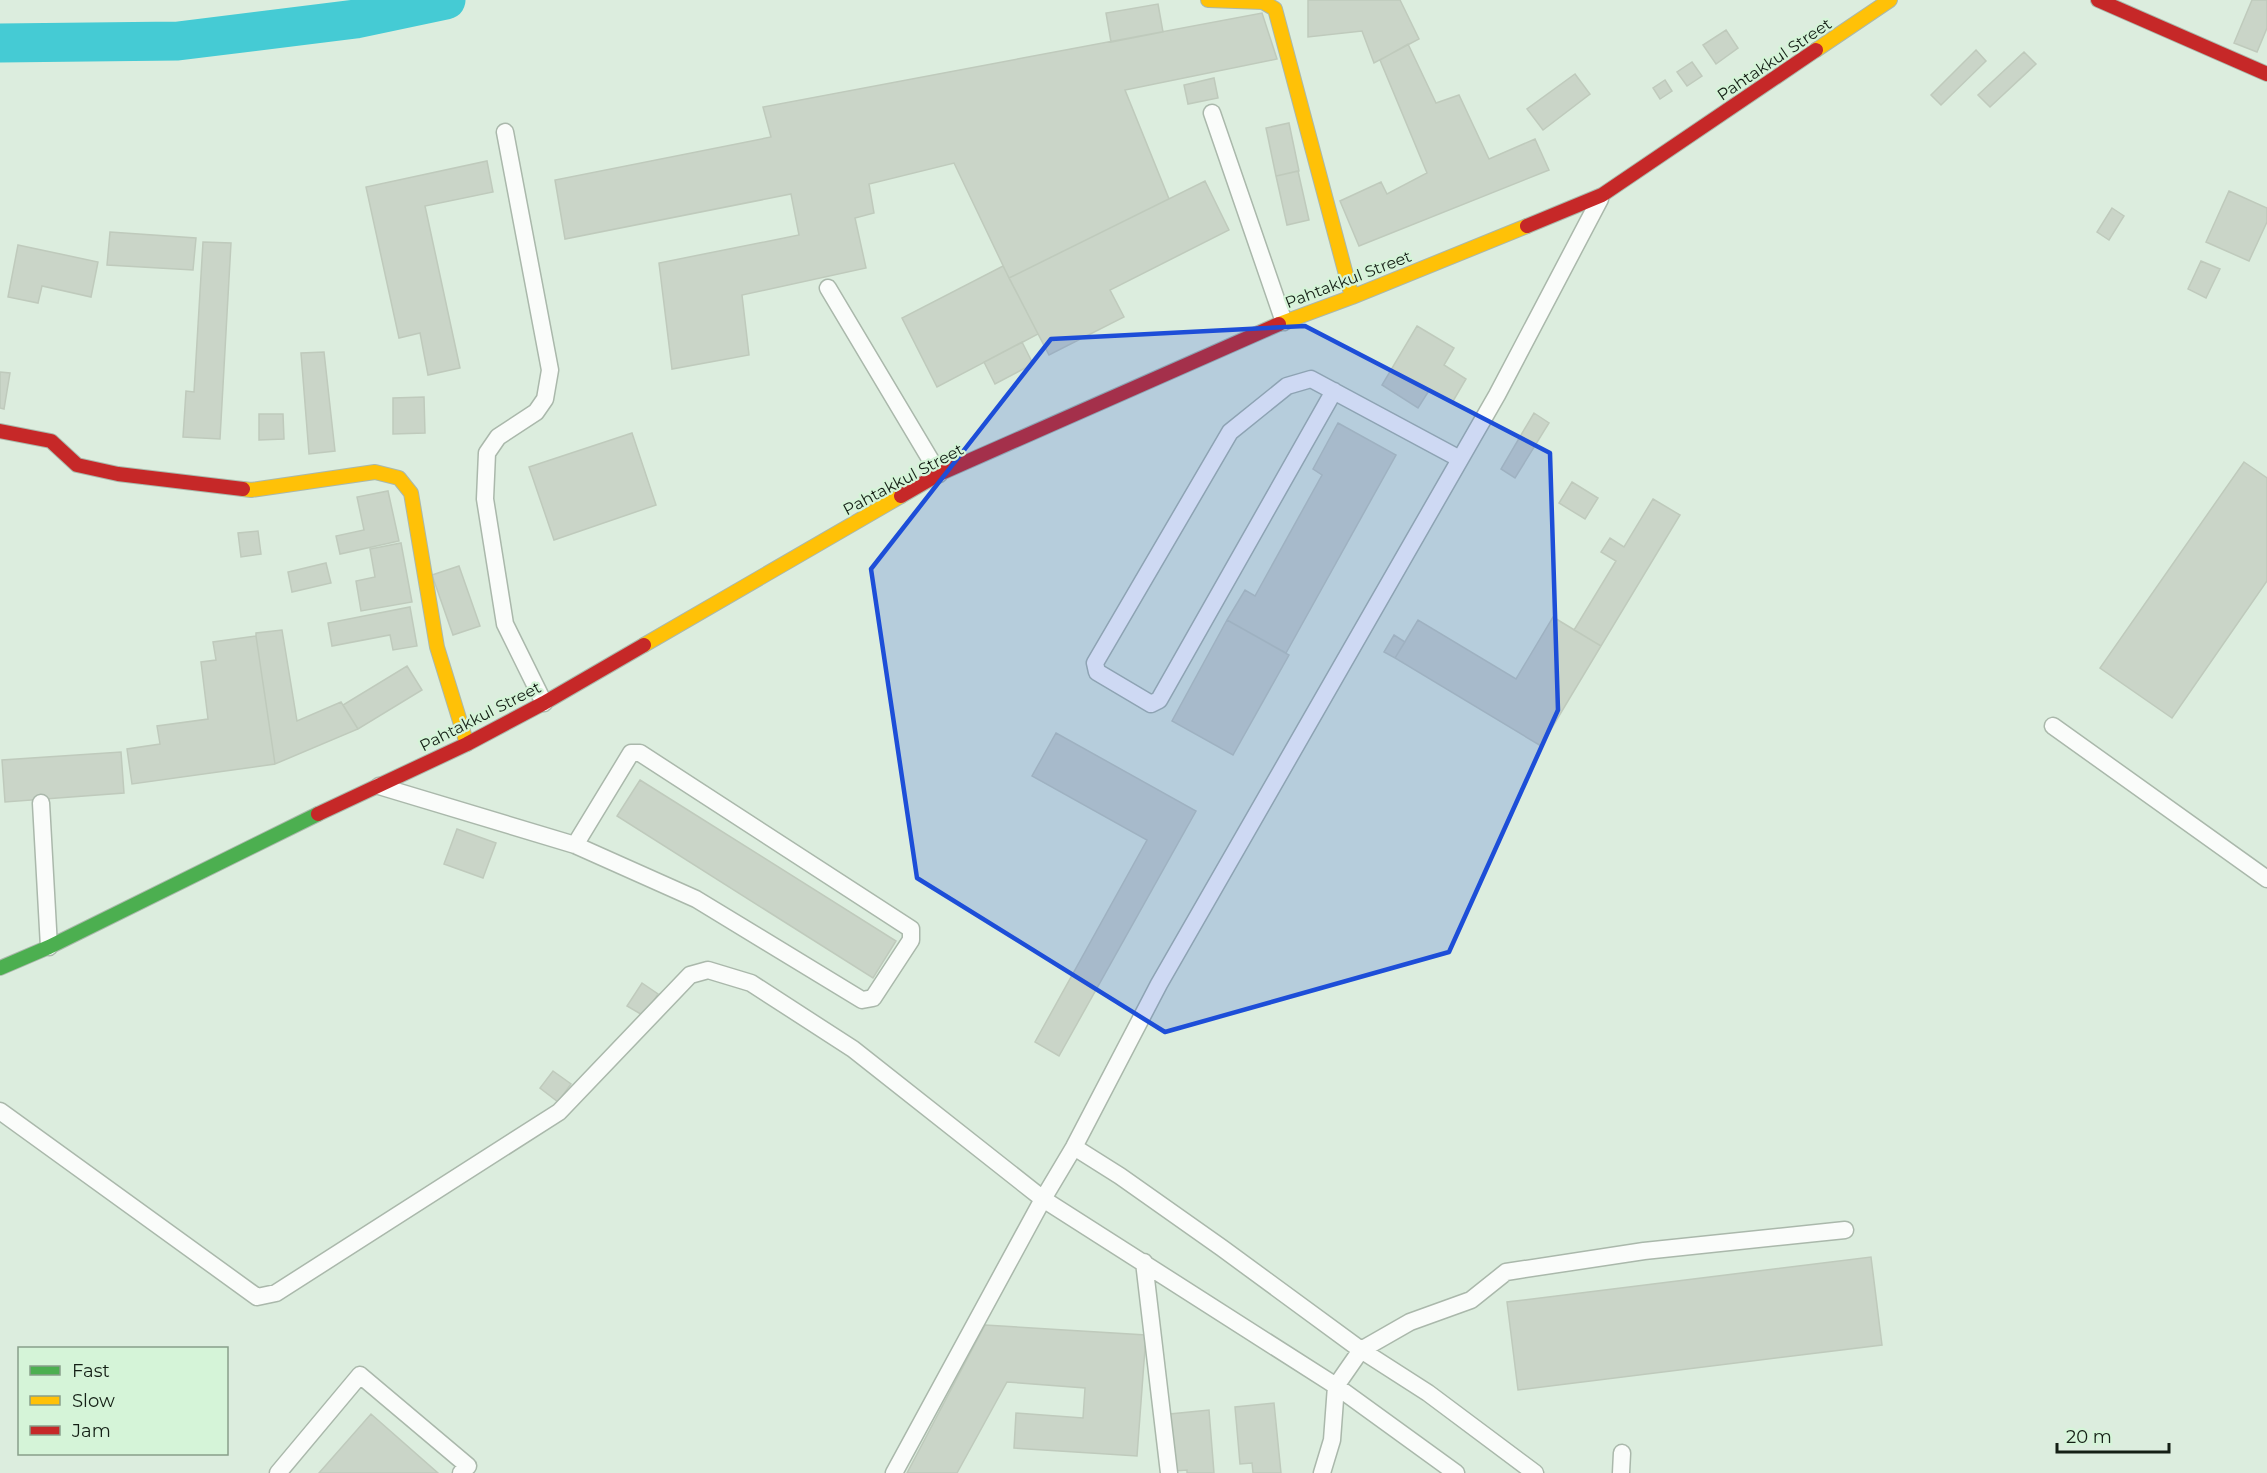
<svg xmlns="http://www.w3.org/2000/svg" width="2267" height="1473" font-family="Montserrat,sans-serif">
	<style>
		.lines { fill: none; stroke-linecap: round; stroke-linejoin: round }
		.canal { stroke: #45cbd4; stroke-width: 39 }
		.building { fill: #cad5c8; stroke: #bfcabc; stroke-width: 1.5 }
		.lane-casing { stroke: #aab8ab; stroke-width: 19 }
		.fast-casing { stroke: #aab8ab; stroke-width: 16 }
		.slow-casing { stroke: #aab8ab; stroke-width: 16 }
		.jam-casing { stroke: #aab8ab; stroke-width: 16 }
		.lane { stroke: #fafcfa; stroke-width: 16 }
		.fast { stroke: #4caf50; stroke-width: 14 }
		.slow { stroke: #ffc107; stroke-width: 14 }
		.jam { stroke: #c62828; stroke-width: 14 }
		.marked { fill: #1d4ed8; fill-opacity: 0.2; stroke: #1d4ed8; stroke-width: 4.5; stroke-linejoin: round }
		.labels { text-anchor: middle; stroke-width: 4.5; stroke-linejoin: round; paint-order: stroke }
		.street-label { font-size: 16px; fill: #141f15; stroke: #d5f4d8 }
	</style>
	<rect width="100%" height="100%" fill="#dcedde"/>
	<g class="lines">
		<path class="canal" d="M0,43L178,41L356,19L446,0"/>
	</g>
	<path class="building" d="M1308,0H1400L1419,39L1374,63L1362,31L1308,37Z
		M2252,0H2267V28L2257,52L2234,43Z
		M1158,4L1163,32L1111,42L1106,13Z
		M1262,13L1277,59L1125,90L1169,199L1009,278L954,163L869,184L874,213L855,218L866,268L742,295L749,355L672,369L659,263L799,235L791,194L565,239L555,180L771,137L763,107Z
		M1726,30L1738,48L1716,64L1703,45Z
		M1408,44L1436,103L1459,95L1489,159L1535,139L1549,170L1359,246L1340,201L1381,182L1387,194L1427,173L1380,60Z
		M1976,50L1986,61L1941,105L1931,95Z
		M2024,52L2036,64L1990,107L1978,95Z
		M1692,62L1702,76L1687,86L1677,72Z
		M1575,74L1590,94L1543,130L1527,109Z
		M1214,78L1218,98L1188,104L1184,85Z
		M1665,80L1672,91L1660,99L1653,88Z
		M1289,123L1299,171L1276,176L1266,128Z
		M487,161L493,192L425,206L460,368L428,375L420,333L399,338L366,187Z
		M1298,171L1309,220L1287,225L1276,176Z
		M1205,181L1229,230L1110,290L1124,317L1049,355L1009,278Z
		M2229,191L2267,208V222L2249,261L2206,242Z
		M2112,208L2124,216L2109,240L2097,232Z
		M110,232L196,238L193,270L107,265Z
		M203,242L231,243L220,439L183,437L186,391L194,392Z
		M18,245L98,262L91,297L42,286L38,303L8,297Z
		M2201,261L2220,269L2206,298L2188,289Z
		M1003,266L1038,334L937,387L902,318Z
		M1417,326L1454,348L1444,365L1466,379L1452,403L1430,389L1418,408L1382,385Z
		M1022,342L1033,364L995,384L984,362Z
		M324,352L335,451L309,454L301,353Z
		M0,372L10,373L4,409L0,408Z
		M424,397L425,433L393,434V398Z
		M1534,413L1549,423L1515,478L1501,469Z
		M259,414H283L284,439L259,440Z
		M1338,423L1396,455L1286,653L1227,620L1245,590L1255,596L1322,475L1313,469Z
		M632,433L656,505L554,540L529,467Z
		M2244,462L2267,478V581L2172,718L2100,668Z
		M1572,482L1598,498L1585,519L1559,503Z
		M388,491L399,541L340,554L336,536L364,530L357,497Z
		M1653,499L1680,515L1601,646L1574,630L1616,561L1601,552L1610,538L1624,547Z
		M258,531L261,554L241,557L238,533Z
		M401,543L412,602L361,611L356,581L375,577L370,549Z
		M326,563L331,583L292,592L288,572Z
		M459,566L480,626L453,635L432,575Z
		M410,607L417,646L393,650L390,635L332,646L328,623Z
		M1553,617L1601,646L1541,746L1395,658L1418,620L1516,679Z
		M1227,620L1289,655L1233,755L1172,721Z
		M282,630L297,721L341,702L358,729L275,764L256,636V633Z
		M1394,635L1405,642L1395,658L1384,652Z
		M256,636L275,764L132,784L127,749L160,744L157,726L208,719L201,662L216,660L213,642Z
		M407,666L422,690L358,729L343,705Z
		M1056,733L1196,811L1059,1056L1035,1042L1147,840L1032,776Z
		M121,752L124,793L5,802L2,760Z
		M640,780L896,941L873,978L617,816Z
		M457,829L496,843L483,878L444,864Z
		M642,983L658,994L644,1016L627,1006Z
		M553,1071L571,1084L558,1102L540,1088Z
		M1871,1257L1882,1345L1518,1390L1507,1302Z
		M985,1325L1146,1335L1137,1456L1014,1448L1016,1413L1083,1418L1085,1388L1007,1382L957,1473H907Z
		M1274,1403L1281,1473H1253L1252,1463L1240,1464L1235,1407Z
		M1209,1410L1214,1473H1187V1470L1175,1471L1170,1414Z
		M371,1414L438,1473H319Z"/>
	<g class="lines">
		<defs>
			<path id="lane" d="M1212,113L1284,322
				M505,132L550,370L545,399L536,412L498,437L487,453L485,499L505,624L544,703
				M828,288L939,474
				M1334,391L1159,700L1151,704L1097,672L1095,663L1230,432L1287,386L1311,379L1460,459
				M2053,726L2267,879
				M379,786L575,845L696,899L862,1000L873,998L911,940V929L640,753H631L575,845
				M41,803L49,947
				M0,1111L257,1297L276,1293L559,1112L690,975L708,970L751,983L853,1049L1043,1199L1336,1386L1456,1473
				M1074,1147L1120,1176L1222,1248L1361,1350L1428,1393L1535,1473
				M1144,1262L1169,1473
				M278,1473L360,1375L468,1466L461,1473
				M894,1473L1043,1199L1074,1147L1159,984L1497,395L1600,199
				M1322,1473L1332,1440L1336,1386L1361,1350L1410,1322L1471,1300L1506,1272L1644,1251L1845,1230
				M1621,1473L1622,1453"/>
			<path id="fast" d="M0,968L49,947L318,814"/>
			<path id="slow" d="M1208,0L1263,2L1275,9L1352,297
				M1816,50L1890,0
				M1279,324L1352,297L1527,226
				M243,489L251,490L375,472L399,478L411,493L437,647L467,744
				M644,645L901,496"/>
			<path id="jam" d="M2098,0L2267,74
				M1527,226L1602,195L1816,50
				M0,431L51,441L77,465L118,474L243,489
				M901,496L939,474L1279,324
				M318,814L467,744L544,703L644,645"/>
		</defs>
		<use href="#lane" class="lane-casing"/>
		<use href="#fast" class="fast-casing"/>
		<use href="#slow" class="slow-casing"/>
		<use href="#jam" class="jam-casing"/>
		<use href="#lane" class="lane"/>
		<use href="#fast" class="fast"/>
		<use href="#slow" class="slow"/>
		<use href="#jam" class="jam"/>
	</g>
	<path class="marked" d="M1305,326L1550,453L1558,710L1449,952L1165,1032L917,878L871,569L1051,339Z"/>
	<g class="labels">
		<g class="street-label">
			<text transform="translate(1774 59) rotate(-34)" y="6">Pahtakkul Street</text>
			<text transform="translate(1348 279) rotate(-21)" y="6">Pahtakkul Street</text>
			<text transform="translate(903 479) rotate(-28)" y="6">Pahtakkul Street</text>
			<text transform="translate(480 716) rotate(-27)" y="6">Pahtakkul Street</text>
		</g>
	</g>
	<rect x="18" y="1347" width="210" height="108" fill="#d5f4d8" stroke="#889f8a" stroke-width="1.5"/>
	<rect x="30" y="1366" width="30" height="9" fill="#4caf50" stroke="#889f8a" stroke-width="1.5"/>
	<text x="72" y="1377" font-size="18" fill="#141f15">Fast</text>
	<rect x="30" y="1396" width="30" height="9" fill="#ffc107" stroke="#889f8a" stroke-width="1.5"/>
	<text x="72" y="1407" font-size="18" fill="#141f15">Slow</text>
	<rect x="30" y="1426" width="30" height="9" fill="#c62828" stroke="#889f8a" stroke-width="1.5"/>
	<text x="72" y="1437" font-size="18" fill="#141f15">Jam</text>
	<path d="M2057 1443v9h112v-9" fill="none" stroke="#141f15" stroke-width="3"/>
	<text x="2066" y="1443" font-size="18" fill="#141f15" stroke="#d5f4d8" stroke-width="4.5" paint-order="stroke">20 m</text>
</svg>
